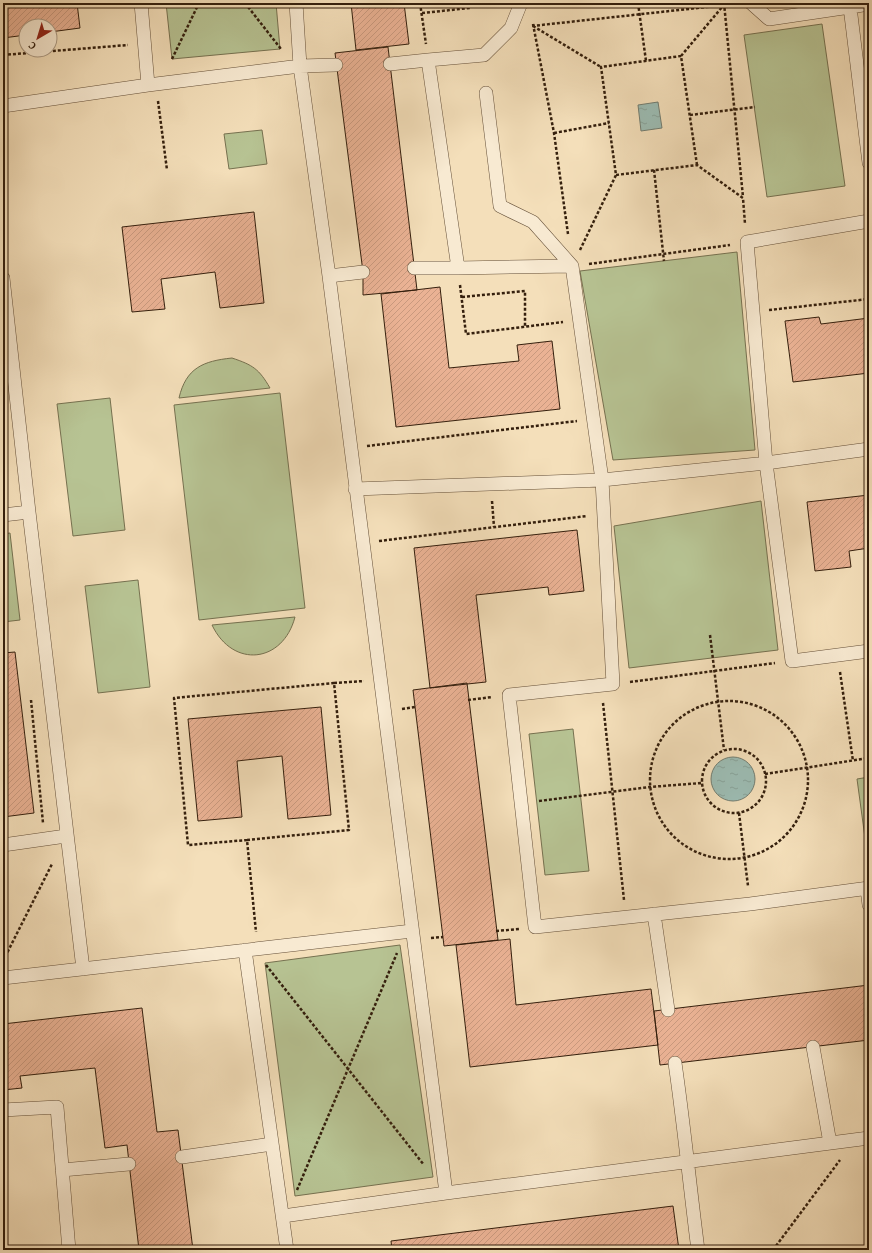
<svg xmlns="http://www.w3.org/2000/svg" width="872" height="1253" font-family="'Gentium Book Plus',serif">
	<style>
		.green { fill: #b7c393; stroke: #767150 }
		.water { fill: url(#water-ripples); stroke: #727d71 }
		.building { fill: url(#building-hatch); stroke: #341f0d }
		.lines { fill: none; stroke-linecap: round; stroke-linejoin: round }
		.lane-casing { stroke: #644f38; stroke-width: 14 }
		.path { stroke: #341f0d; stroke-width: 2.5; stroke-dasharray: 3 2; stroke-linecap: butt }
		.lane { stroke: #f8ead2; stroke-width: 13 }
	</style>
	<defs>
		<pattern id="water-ripples" width="26" height="14" patternUnits="userSpaceOnUse"><rect width="26" height="14" fill="#9cbcb3"/><path d="M2 4q2-2 4 0t4 0M15 11q2-2 4 0t4 0" fill="none" stroke="#87a199"/></pattern>
		<pattern id="building-hatch" width="6" height="6" patternUnits="userSpaceOnUse"><rect width="6" height="6" fill="#eab294"/><path d="M-1 1l2-2M0 6l6-6M5 7l2-2" fill="none" stroke="#c9997e"/></pattern>
	</defs>
	<rect width="100%" height="100%" fill="#f4dfba"/>
	<filter id="stains"><feTurbulence type="fractalNoise" baseFrequency=".005" numOctaves="4"/><feColorMatrix values="0 0 0 0 .2 0 0 0 0 .09 0 0 0 0 .02 0 0 0 .5 -.17"/></filter>
	<radialGradient id="worn" r=".72"><stop offset=".6" stop-color="#630" stop-opacity="0"/><stop offset="1" stop-color="#630" stop-opacity=".3"/></radialGradient>
	<path class="green" d="M166,3H276L280,49L172,59Z
		M822,24L845,186L767,197L744,35Z
		M262,130L267,164L229,169L224,134Z
		M737,252L755,450L613,460L580,271Z
		M232,358C253,365 259,369 270,388L179,398C186,368 203,361 232,358Z
		M280,393L305,608L199,620L174,405Z
		M110,398L125,530L73,536L57,404Z
		M761,501L778,650L629,668L614,526Z
		M10,533L20,620L3,622V534Z
		M138,580L150,687L98,693L85,586Z
		M295,617C283,663 233,669 212,625Z
		M573,729L589,871L545,875L529,734Z
		M869,777V860H868L857,779Z
		M400,945L433,1177L295,1196L265,963Z"/>
	<path class="water" d="M658,102L662,128L641,131L638,105Z
		M711 779a22 22 0 1 1 44 0a22 22 0 1 1-44 0Z"/>
	<path class="building" d="M3,3H77L80,28L50,32V26H26V35L3,38Z
		M351,3H404L409,44L356,50Z
		M388,47L417,290L363,295V272L335,53Z
		M254,212L264,303L220,308L215,272L161,279L165,309L132,312L122,227Z
		M440,287L449,368L519,361L517,345L552,341L560,409L396,427L381,294Z
		M819,317L821,324L869,318V373L793,382L785,321Z
		M869,495V548L849,551L851,567L815,571L807,502Z
		M577,530L584,591L549,595L548,587L476,595L486,682L430,688L414,548Z
		M15,652L34,813L3,817V653Z
		M467,683L498,940L444,946L413,690Z
		M321,707L331,815L288,819L282,756L237,761L242,817L198,821L188,719Z
		M510,939L516,1005L651,989L658,1045L470,1067L456,945Z
		M869,985V1040L660,1065L654,1011Z
		M142,1008L157,1132L178,1130L193,1250H139L127,1145L105,1148L95,1068L20,1076L22,1088L3,1090V1024Z
		M673,1206L679,1250H392L391,1241Z"/>
	<g class="lines">
		<defs>
			<path id="lane" d="M296,3L300,66L336,65
				M521,3L511,28L484,55L428,60L458,268L572,266L602,480L613,684L509,695L535,927L750,904L869,888
				M751,3L769,19L850,7L869,163
				M850,7L869,4
				M390,64L428,60
				M148,85L300,66L329,276L446,1193
				M486,93L500,206L533,222L572,266
				M3,106L148,85L141,3
				M869,221L747,242L766,463L792,661L869,651
				M414,268H458
				M329,276L363,272
				M3,278L29,512L83,969
				M355,489L602,480L766,463L869,449
				M3,515L29,512
				M3,845L66,836
				M867,889L869,905
				M654,914L668,1010
				M245,950L287,1250
				M3,978L412,931
				M813,1047L830,1143
				M675,1063C684,1125 690,1188 698,1250
				M3,1110L57,1107L69,1250
				M182,1157L272,1144
				M62,1170L129,1164
				M283,1216L446,1193L869,1138"/>
		</defs>
		<use href="#lane" class="lane-casing"/>
		<path class="path" d="M245,3L281,49
			M420,3L426,44
			M638,3L646,61
			M724,3L743,197
			M422,13L470,8L469,3
			M533,24L554,133L568,234
			M532,26L734,4
			M533,26L601,67
			M3,55L128,45
			M681,56L723,6
			M172,59L199,3
			M158,101L167,170
			M690,115L755,107
			M554,133L609,123
			M697,165L681,56L601,67L616,175L697,165L743,198L745,224
			M654,170L664,261
			M580,250L616,175
			M589,264L730,245
			M460,285L466,334L563,322
			M462,297L525,291V327
			M769,310L869,299
			M367,446L577,421
			M492,501L494,527
			M379,541L587,516
			M710,635L724,750
			M840,672L853,761
			M630,682L775,663
			M334,683L364,681
			M31,700L43,823
			M468,700L492,697
			M650 780a79 79 0 1 1 158 0a79 79 0 1 1-158 0Z
			M603,703L624,900
			M402,709L415,707
			M702 781a32 32 0 1 1 64 0a32 32 0 1 1-64 0Z
			M765,774L869,758
			M539,801L650,787L701,783
			M739,813L748,886
			M247,840L349,830L334,683L174,698L188,845L247,840L256,932
			M496,931L519,929
			M431,938L443,937
			M3,961L52,864
			M266,965L424,1165
			M297,1190L397,953
			M3,1223L6,1250
			M773,1250L840,1160"/>
		<use href="#lane" class="lane"/>
	</g>
	<rect width="872" height="1253" fill="none" stroke="#f4dfba" stroke-width="16"/>
	<rect x="4" y="4" width="864" height="1245" fill="none" stroke="#341f0d" stroke-width="2"/>
	<rect x="8" y="8" width="856" height="1237" fill="none" stroke="#341f0d"/>
	<g transform="translate(38 38) rotate(218)"><circle r="19" fill="#f8ead2" stroke="#aa9983"/>
	<path d="M0-3L7 15L0 10L-7 15Z" fill="#8f2418"/>
	<text y="-6" font-size="11" font-weight="bold" text-anchor="middle" fill="#341f0d">С</text>
	</g>
	<rect width="100%" height="100%" filter="url(#stains)"/>
	<rect width="100%" height="100%" fill="url(#worn)"/>
</svg>
